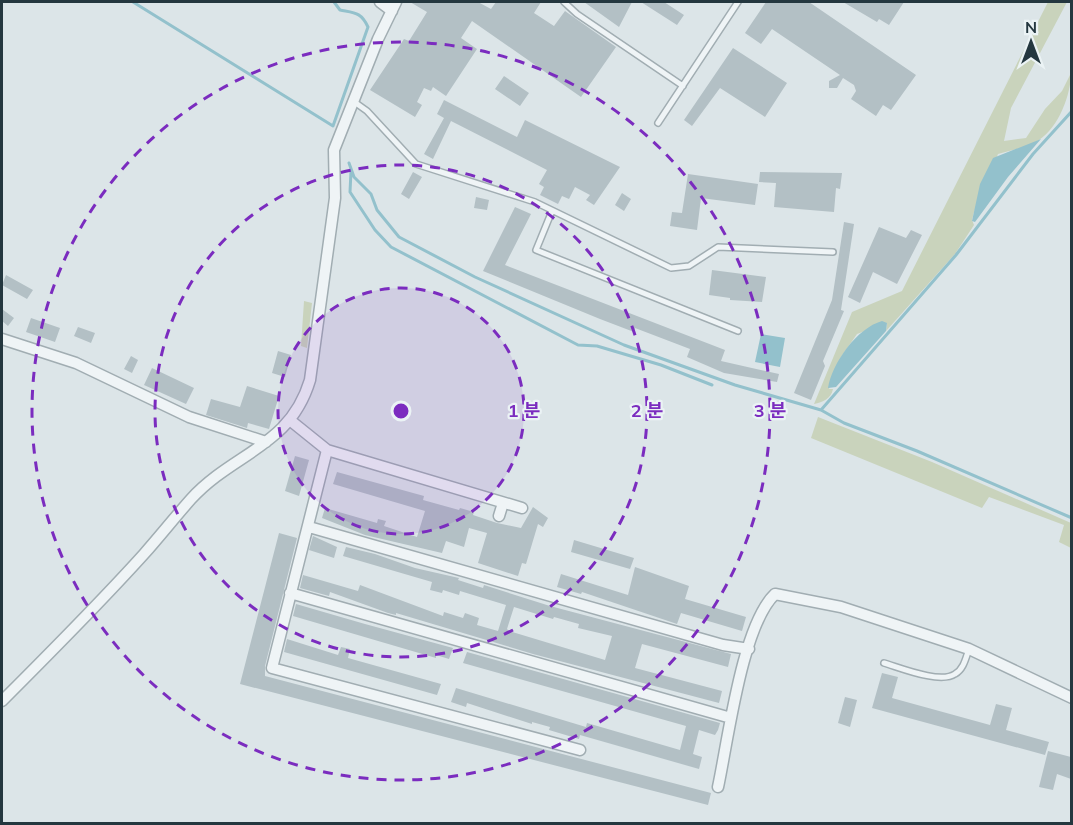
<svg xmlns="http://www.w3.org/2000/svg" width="1073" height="825" font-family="Mulish,'Noto Sans KR',sans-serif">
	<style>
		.green { fill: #c9d3bc }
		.water { fill: #93c1cc }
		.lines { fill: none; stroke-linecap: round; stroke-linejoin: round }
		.stream { stroke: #93c1cc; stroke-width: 3 }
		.building { fill: #b3c0c5; fill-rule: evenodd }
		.service-casing { stroke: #a1adb2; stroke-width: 8 }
		.minor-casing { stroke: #a1adb2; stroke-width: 13 }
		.service { stroke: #eff4f6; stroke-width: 5 }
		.minor { stroke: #eff4f6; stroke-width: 10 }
		.ring { fill: none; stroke: #7b2cbf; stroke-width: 3; stroke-dasharray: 10 8 }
		.centre { fill: #7b2cbf; stroke: #ebf3f5; stroke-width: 3 }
		.ring-label { font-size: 18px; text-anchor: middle; font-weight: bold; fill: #7b2cbf; stroke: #ebf3f5; stroke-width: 4.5; stroke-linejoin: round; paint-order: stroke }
	</style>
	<rect width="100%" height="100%" fill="#dce5e8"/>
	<path class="green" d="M1048,2H1067L1011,108L1004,141L1026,138L1045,109L1062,91L1071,73C1071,94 1059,127 1039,140C1027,148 1012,150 998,154L974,212L972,220L974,225L955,254L886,331L887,323L857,334L841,357L829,389H833C831,399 823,402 814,404L852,312L902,291Z
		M304,301L312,303L307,348L301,346Z
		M818,417L932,462L1071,523V548L1059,542L1064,525L989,497L982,508L811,438Z"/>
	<path class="water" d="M1041,139L1008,177L978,218L975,222L972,221L980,184L993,158Z
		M882,321L887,323L886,331L836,387L828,388C832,363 857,328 882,321Z
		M761,334L785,338L780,367L755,362Z"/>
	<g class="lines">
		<path class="stream" d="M133,2L333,126L368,27C361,12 355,13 340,10L334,2
			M349,163L354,177L371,194L377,210L399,237L475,277L624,345L735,385L821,410L956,255L1033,154L1072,111
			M351,171L350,192L375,230L391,247L578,345L597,346L661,365L712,385
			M821,410L844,423L917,451L1072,518"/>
	</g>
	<path class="building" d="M410,2H478L491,9L496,2H541L534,13L554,26L565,11L616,47L581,97L472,21L461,38L477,49L446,96L433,87L431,91L424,88L417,102L422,105L415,117L370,90L404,39L409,41L427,12Z
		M584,2H632L619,27Z
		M641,2H664L684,15L677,25Z
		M766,2H809L916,75L891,110L883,105L876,116L851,99L856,91L854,85L843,78L837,88H829V81L840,75L772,29L761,44L745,33Z
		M843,2H904L889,25L879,19L877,22Z
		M733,48L787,83L765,117L720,88L692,126L684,120Z
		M504,76L529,93L520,106L495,89Z
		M444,100L517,137L525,120L620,167L594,205L586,200L590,195L575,187L569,199L562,196L558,204L540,195L544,187L539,184L547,170L451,121L433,159L424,154L444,118L437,114Z
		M413,172L422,177L409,199L401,194Z
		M760,172L842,173L840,189L836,188L834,212L774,207L776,183L759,182Z
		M688,174L758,184L755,205L701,198L697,230L670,226L672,212L682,213Z
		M622,193L631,199L624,211L615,205Z
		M476,197L489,200L487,210L474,208Z
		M515,207L531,214L505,265L725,350L721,361L779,374L777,382L724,373L687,357L690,349L635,328L634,332L600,319L483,271Z
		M844,222L854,224L841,310L844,311L823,361L825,366L811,400L794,393L832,300Z
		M879,227L906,238L911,230L922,235L897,284L873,272L860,303L848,297Z
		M712,270L766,277L762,302L730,300V298L709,295Z
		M6,275L33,290L27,299L2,285Z
		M2,309L14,318L8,326L2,321Z
		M31,318L60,328L55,342L26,332Z
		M78,327L95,333L91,343L74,336Z
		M278,351L291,355L285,377L272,373Z
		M131,356L138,360L132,373L124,369Z
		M152,368L194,388L186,404L144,385Z
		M247,386L279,396L269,429L248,423L247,428L206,415L211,399L240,407Z
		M295,456L309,460L299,496L285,491Z
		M337,472L424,496L423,500L459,510L460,508L474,512L473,515L497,523L521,528L533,507L548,518L543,527L538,524L526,564L522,563L518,576L478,563L487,533L469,528L464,547L446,541L442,553L365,535L322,518L325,508L377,523L378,519L386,521L384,526L417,537L425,511L333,484Z
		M279,533L297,538L265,666V676L711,793L708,805L240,684Z
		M313,536L337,547L334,558L309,550Z
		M574,540L634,558L630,569L571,552Z
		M346,547L375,554L415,568L459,578L458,580L483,588L484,585L550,606L731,654L728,667L642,644L635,668L722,691L719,703L533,654L396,613V615L388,613L330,592L329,596L300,588L303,575L358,591L360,585L443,616L444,612L463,618L465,613L479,618L477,625L498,631L506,605L460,591L459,595L443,590L442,593L430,590L432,582L343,556ZM514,607L553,619L554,617L579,624L578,628L612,636L605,660L509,631L507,629Z
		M635,567L689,586L685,599L746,617L742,631L681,613L677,624L582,592L581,594L557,587L561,574L628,595Z
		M296,604L365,624L453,648L449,659L436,655V658L293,616Z
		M287,639L338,655L341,647L350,649L348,658L441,684L437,695L284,652Z
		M467,652L720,723L718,730L715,735L699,730L693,754L702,757L699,769L580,735L579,739L549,730L550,727L532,722V724L467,703L466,707L451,702L456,688L586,727L587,723L680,750L686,726L463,663Z
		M882,673L898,677L892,698L990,725L996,704L1012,708L1006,730L1049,742L1045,755L872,708Z
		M845,697L857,700L850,727L838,723Z
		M1048,751L1071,757V779L1057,774L1053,790L1039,787Z"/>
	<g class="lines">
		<defs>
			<path id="service" d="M564,2L577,14L683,86
				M353,101L367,111L416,164L535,202L671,268L689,266L718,247L833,252
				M658,123L738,2
				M552,211L536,250L738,331
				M884,663C901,668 940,684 955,674C964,669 966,657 969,649"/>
			<path id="minor" d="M380,2L392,11
				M2,339L76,363L189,417L266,442
				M291,421L327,450L272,668L580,750
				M327,450L522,508
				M499,516L503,503
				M309,527L723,645L749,649
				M290,593L731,718
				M2,701C50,653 98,605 144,554C160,536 175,517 191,499C234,452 290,447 310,380L335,198L334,150L378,39L396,2
				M718,787C728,741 742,625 775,594L841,607L969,649L1072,698"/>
		</defs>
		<use href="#service" class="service-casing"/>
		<use href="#minor" class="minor-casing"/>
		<use href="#service" class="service"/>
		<use href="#minor" class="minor"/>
	</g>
	<circle cx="401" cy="411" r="123" fill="#7b2cbf" fill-opacity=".12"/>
	<g class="ring">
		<circle cx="401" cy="411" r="123"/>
		<circle cx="401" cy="411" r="246"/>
		<circle cx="401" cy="411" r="369"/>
	</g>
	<circle cx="401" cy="411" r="9" class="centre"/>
	<g class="ring-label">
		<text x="524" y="417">1 분</text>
		<text x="647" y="417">2 분</text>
		<text x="770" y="417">3 분</text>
	</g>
	<rect width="1073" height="825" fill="none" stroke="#24373f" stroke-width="6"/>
	<g transform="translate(1031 42)" stroke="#ebf3f5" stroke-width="4.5" paint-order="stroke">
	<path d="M0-4.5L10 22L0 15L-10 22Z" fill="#24373f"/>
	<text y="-9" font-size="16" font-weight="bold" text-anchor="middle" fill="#24373f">N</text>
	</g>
</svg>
